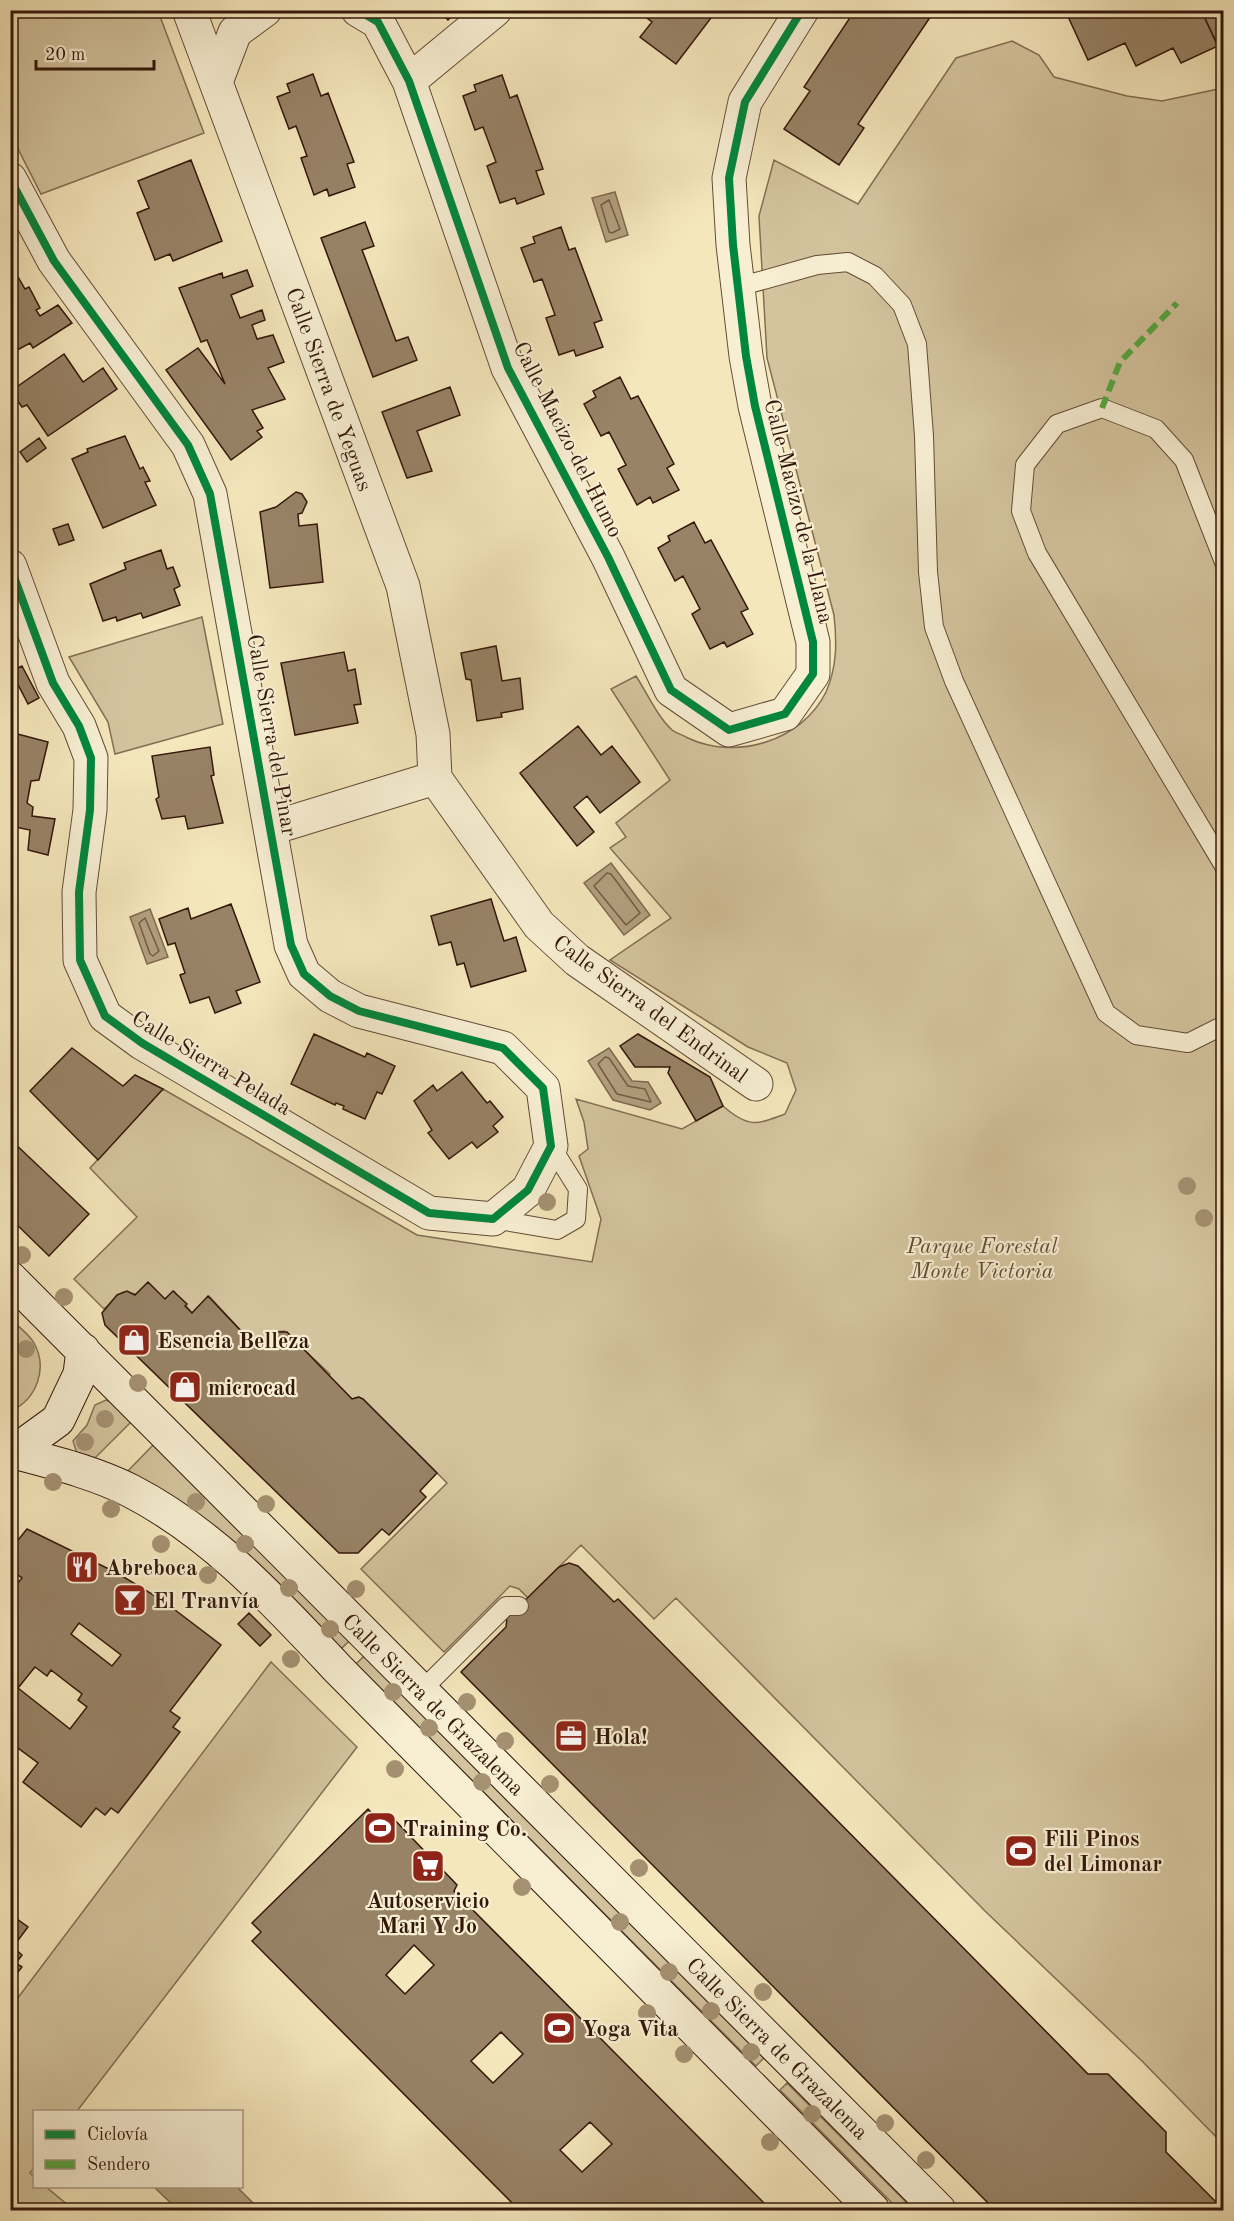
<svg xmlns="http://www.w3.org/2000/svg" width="1234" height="2221" font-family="'Old Standard TT',serif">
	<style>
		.green { fill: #d4c49e; stroke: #846e54; stroke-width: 1.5 }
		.water { fill: #b3a07f; stroke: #806950; stroke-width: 1.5 }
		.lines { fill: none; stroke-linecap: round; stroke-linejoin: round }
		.shore { stroke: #735c44; stroke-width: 1.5 }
		.building { fill: #988367; stroke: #33170a; stroke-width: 1.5; fill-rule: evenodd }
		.lane-casing { stroke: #644b36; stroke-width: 20 }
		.street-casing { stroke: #644b36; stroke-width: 35 }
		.secondary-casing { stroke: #33170a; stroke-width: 35 }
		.lane { stroke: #f8efd3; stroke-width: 18 }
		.street { stroke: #f8efd3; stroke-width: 33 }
		.secondary { stroke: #f8efd3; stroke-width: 33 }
		.quiet { stroke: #54a941; stroke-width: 6; stroke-dasharray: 12 6; stroke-linecap: butt }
		.cycleway-casing { stroke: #f8efd3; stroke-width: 11 }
		.cycleway { stroke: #00873e; stroke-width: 8 }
		.tree { fill: #a59172 }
		.labels { text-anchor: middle; stroke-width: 4.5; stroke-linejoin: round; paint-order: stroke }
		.street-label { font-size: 22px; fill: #33170a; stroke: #f8efd3 }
		.park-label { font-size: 22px; font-style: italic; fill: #634b36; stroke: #f8efd3 }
		.poi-label { font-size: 22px; font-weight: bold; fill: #33170a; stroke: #f8efd3; text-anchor: start }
	</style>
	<rect width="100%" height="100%" fill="#f5e7bc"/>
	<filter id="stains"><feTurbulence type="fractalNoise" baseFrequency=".00333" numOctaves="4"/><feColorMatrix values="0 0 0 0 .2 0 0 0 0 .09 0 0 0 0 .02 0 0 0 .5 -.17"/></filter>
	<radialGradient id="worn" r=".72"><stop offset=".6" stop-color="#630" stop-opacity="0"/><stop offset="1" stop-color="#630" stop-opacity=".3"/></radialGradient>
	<path class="green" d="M11,10L158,11L204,133L41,194L11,135Z
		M1012,41L1039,55L1054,77L1127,96L1162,101L1223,88V2144L1143,2062L986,1912L676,1598L654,1619L581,1545L528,1598L519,1589L510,1586L444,1652L361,1569L447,1483L363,1399L358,1397L352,1399L328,1376L330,1374L284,1331L275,1332L258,1349L209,1296L192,1313L174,1291L165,1299L123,1292L104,1309L74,1279L137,1217L90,1168L163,1089L417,1235L592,1262L601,1219L579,1156L588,1149L584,1122L576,1099L682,1129L723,1106C748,1128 756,1125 785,1114L796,1090L787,1063L748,1047L610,960L671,918L610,848L626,837L616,823L670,780L611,689L636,676C647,693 657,716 672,730C676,733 683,735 688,738C736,761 802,741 826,692C837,667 837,642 834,615L767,358L759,216L774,160L858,204L956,58Z
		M202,617L223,724L115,754L108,722L69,657Z
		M10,1319C18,1326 29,1334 34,1343C48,1368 37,1399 11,1411Z
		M106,1400L111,1402L131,1422L93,1460L77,1454L73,1441L87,1425L95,1405Z
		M154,1444L349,1641L341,1649L124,1475Z
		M364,1656L764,2058L756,2066L356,1664Z
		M271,1662L357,1747L77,2111L34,2112V2168L30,2173L34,2177V2186L46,2187L74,2210H11V2007Z
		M787,2083L914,2210H899L780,2090Z"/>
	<path class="water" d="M615,192L628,235L606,242L592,198Z
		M611,863L650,915L624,935L584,883Z
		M150,909L168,957L147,964L130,917Z
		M609,1048L632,1081L648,1082L661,1103L650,1110L613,1100L588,1061Z
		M154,2187H237L253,2203L245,2210H178Z"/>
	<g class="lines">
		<path class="shore" d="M609,200L620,229L612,233L609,232L601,205Z
			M607,873L611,874L640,913L626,925L594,886Z
			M145,918L159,951L153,956L150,954L139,923Z
			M605,1057L609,1058L628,1086L645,1089L651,1102L617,1094L598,1064Z"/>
	</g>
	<path class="building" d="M438,10H458L448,20Z
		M646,10H717L676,64L640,37L652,22L643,15Z
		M855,10H935L858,124L864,128L839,165L784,129L810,91L804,87Z
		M1065,10H1201L1218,46L1181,63L1173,48L1136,66L1125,43L1088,60Z
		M1201,10H1224V52L1221,53Z
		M313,74L321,96L328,93L354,162L347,164L355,187L329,196L327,189L314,195L301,158L307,156L296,126L289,129L277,97L290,92L287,84Z
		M502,75L510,98L517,95L543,169L536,171L544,194L517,204L515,198L500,203L487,166L496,162L483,127L475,130L463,96L476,91L474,85Z
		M191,160L222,241L173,261L170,254L155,260L137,213L149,208L138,181Z
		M365,222L374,246L362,250L364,255L396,341L408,337L417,360L373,377L321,238Z
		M561,227L569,250L575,248L602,320L594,323L603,347L576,356L574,350L559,355L546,318L555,315L542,279L534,282L521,248L535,243L533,237Z
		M10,263L25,289L29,287L40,308L36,310L40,316L58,305L72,323L33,348L30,343L10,354Z
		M247,270L253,286L231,295L240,318L262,310L265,320L252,325L257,339L273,335L284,362L268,368L285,399L252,410L263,428L257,431L262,437L231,460L166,370L198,348L225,384L207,340L201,342L179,288L222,273L223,278Z
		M64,354L83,382L103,368L117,389L48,436L27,405L22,407L11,391Z
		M620,377L631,399L638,396L674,464L667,468L679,490L653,503L650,497L637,505L618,469L626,465L609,432L601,436L584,404L596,397L593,391Z
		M450,387L460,415L417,431L432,471L407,478L382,412Z
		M125,436L140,469L143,467L150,481L145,482L156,505L103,528L72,459L88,452L87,449Z
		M39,438L46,448L27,462L20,452Z
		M296,492L302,494L307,502L302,513L298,514L299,526L317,524L323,582L270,588L260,512L276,507Z
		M694,522L705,543L711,540L748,609L741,612L753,634L727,647L724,642L710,649L692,614L700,609L683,576L675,581L658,548L670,541L668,536Z
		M68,524L74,540L59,545L53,529Z
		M161,550L167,569L173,567L180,586L174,589L180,605L143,618L141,613L117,621L116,617L103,621L90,584L126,569L124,563Z
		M496,646L502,681L520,678L523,709L501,713L502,717L477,721L471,680L466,679L461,653Z
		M344,652L348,671L355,669L361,704L354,705L358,723L295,735L281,663Z
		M22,666L39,698L28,704L11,671Z
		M578,726L601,755L612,746L640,782L600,813L587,796L574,807L594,832L577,846L520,773Z
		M10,732L48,742L39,780L31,781L27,803L33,807L32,816L55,819L48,855L28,850L30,830L10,826Z
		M210,747L214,775L211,776L223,823L188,829L185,816L162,819L156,799L159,797L152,756Z
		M491,899L504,941L516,937L526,971L471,987L464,963L457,965L451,942L439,945L431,916Z
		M231,904L260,982L236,991L241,1003L215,1013L209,997L190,1003L180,975L185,973L175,943L168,945L159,919L188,908L191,919Z
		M314,1034L365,1057L367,1053L395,1066L382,1094L377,1092L365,1119L343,1109L344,1106L336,1103L335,1105L291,1084Z
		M638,1034L710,1077L723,1106L696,1121L668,1073L670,1067H635L620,1046Z
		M72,1048L123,1086L135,1075L163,1089L98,1160L30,1091Z
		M462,1072L487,1103L490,1101L503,1117L493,1126L498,1132L477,1148L472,1142L449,1159L428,1133L432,1130L414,1101L433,1085L437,1091Z
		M10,1139L89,1214L49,1256L10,1218Z
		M148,1282L165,1299L173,1291L187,1304L185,1306L192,1313L208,1296L258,1349L275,1332H287L352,1399L359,1397L363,1399L437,1473L420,1491L426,1497L389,1535L382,1529L358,1553H339L105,1325L102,1313L117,1295L127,1291L135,1295Z
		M27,1529L117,1573L162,1600L221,1645L170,1711L180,1718L173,1727L180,1732L146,1777L118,1813L111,1808L105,1815L96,1808L81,1827L23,1782L38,1763L10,1742V1588L13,1589L22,1578L10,1569V1550ZM79,1623L121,1655L112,1666L71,1634ZM35,1667L47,1676L51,1670L82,1694L78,1700L87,1707L70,1729L18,1688Z
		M569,1563L578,1566L614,1602L618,1599L1088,2074H1108L1166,2132V2152L1224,2210H995L461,1672L506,1627L507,1618L559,1567Z
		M249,1613L271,1635L260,1646L238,1624Z
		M368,1809L380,1822L389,1814L457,1885L454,1891L771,2210H519L252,1941L261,1932L252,1923ZM414,1945L434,1965L405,1994L386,1975ZM501,2032L523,2054L493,2083L471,2061ZM590,2122L612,2144L582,2172L560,2150Z
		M10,1914L28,1927L13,1947L22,1955L16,1963L22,1967L10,1982Z"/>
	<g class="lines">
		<defs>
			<path id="lane" d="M738,287L817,265L848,262L875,276L902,305L917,344L924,436L928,572L934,627L954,681L1106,1013L1136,1035L1188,1043L1224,1025
				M1224,562L1184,460L1156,429L1102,408L1057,424L1025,465L1021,511L1037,553L1224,866
				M493,1219L557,1230L576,1219L578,1189L551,1146
				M421,1691L506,1606H519"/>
			<path id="street" d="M189,10L403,586L433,734L435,778
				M358,10L378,22L409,81L508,368L608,557L671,690L729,730L785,714L813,674V642L755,406L746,356L733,245L729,178L745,102L802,10
				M409,81L495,10
				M216,82L235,32L265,10
				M10,179L54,261L188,445L210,494L291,945L304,974L330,996L359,1011L503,1048L543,1088L551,1146L528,1190L493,1219L429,1213L142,1043L105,1016L80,960L79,892L90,810L91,758L79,726L53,683L10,566
				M272,828L435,778L539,925L577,960L756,1084"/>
			<path id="secondary" d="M10,1278L939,2210
				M10,1451C51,1462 94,1472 131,1491C214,1534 275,1602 338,1669L873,2210
				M14,1452L58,1420L80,1374L83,1350"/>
		</defs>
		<use href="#lane" class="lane-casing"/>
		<use href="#street" class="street-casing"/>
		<use href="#secondary" class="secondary-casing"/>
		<use href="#lane" class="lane"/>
		<use href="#street" class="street"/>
		<use href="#secondary" class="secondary"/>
		<path class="quiet" d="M1102,408L1120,362L1177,303"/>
		<defs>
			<path id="cycleway" d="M358,10L378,22L409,81L508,368L608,557L671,690L729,730L785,714L813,674V642L755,406L746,356L733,245L729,178L745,102L802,10
				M10,179L54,261L188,445L210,494L291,945L304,974L330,996L359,1011L503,1048L543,1088L551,1146L528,1190L493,1219L429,1213L142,1043L105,1016L80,960L79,892L90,810L91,758L79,726L53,683L10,566"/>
		</defs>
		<use href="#cycleway" class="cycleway-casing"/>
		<use href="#cycleway" class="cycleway"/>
	</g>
	<g class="tree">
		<circle cx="1187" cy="1186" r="9"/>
		<circle cx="547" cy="1202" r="9"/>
		<circle cx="1204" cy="1218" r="9"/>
		<circle cx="22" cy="1255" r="9"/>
		<circle cx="64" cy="1297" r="9"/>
		<circle cx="26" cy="1349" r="9"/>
		<circle cx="138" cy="1383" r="9"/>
		<circle cx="105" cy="1419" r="9"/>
		<circle cx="85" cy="1442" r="9"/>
		<circle cx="53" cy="1482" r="9"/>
		<circle cx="196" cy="1502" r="9"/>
		<circle cx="266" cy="1504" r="9"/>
		<circle cx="111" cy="1509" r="9"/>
		<circle cx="161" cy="1544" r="9"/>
		<circle cx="245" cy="1544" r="9"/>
		<circle cx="208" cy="1575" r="9"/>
		<circle cx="289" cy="1588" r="9"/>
		<circle cx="356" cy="1589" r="9"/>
		<circle cx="330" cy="1629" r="9"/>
		<circle cx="291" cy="1659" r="9"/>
		<circle cx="393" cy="1692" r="9"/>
		<circle cx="467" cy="1702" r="9"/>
		<circle cx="429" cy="1728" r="9"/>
		<circle cx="505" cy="1741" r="9"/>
		<circle cx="395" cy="1769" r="9"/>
		<circle cx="482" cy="1782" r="9"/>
		<circle cx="550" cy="1784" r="9"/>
		<circle cx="639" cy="1868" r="9"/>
		<circle cx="522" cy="1887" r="9"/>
		<circle cx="620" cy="1922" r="9"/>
		<circle cx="669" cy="1972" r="9"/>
		<circle cx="763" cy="1992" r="9"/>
		<circle cx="711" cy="2011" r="9"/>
		<circle cx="647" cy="2013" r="9"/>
		<circle cx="751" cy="2052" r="9"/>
		<circle cx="684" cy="2054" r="9"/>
		<circle cx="812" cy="2114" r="9"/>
		<circle cx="885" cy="2123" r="9"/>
		<circle cx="770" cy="2142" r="9"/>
		<circle cx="926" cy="2160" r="9"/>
	</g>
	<defs>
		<symbol id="shop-square" viewBox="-11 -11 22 22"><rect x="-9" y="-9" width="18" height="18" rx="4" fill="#8f2418" stroke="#f8efd3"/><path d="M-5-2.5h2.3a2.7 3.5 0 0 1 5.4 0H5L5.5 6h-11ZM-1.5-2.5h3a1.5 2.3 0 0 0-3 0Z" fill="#fff"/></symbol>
		<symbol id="restaurant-square" viewBox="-11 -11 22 22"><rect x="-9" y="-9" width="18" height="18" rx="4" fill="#8f2418" stroke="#f8efd3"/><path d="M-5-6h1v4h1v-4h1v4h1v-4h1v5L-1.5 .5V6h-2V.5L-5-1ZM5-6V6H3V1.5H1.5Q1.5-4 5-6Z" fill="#fff"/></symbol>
		<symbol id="bar-square" viewBox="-11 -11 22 22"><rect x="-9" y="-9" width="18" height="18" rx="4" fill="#8f2418" stroke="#f8efd3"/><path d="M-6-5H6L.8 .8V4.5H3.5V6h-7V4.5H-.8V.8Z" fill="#fff"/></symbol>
		<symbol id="office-square" viewBox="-11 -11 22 22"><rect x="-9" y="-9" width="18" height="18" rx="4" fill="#8f2418" stroke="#f8efd3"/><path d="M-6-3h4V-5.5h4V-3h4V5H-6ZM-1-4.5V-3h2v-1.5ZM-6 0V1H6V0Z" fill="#fff"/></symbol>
		<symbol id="stadium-square" viewBox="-11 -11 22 22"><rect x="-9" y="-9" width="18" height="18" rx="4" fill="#8f2418" stroke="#f8efd3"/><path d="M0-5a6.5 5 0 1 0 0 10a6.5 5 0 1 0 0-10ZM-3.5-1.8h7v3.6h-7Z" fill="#fff"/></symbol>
		<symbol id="supermarket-square" viewBox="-11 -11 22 22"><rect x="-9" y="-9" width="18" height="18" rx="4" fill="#8f2418" stroke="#f8efd3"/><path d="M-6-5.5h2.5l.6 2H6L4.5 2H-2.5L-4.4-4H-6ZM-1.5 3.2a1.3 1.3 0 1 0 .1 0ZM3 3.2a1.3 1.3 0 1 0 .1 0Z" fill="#fff"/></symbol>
	</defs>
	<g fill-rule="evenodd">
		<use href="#shop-square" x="115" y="1321" width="38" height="38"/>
		<use href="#shop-square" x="166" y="1368" width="38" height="38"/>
		<use href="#restaurant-square" x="63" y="1548" width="38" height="38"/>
		<use href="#bar-square" x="111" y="1581" width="38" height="38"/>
		<use href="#office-square" x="552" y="1717" width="38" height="38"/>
		<use href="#stadium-square" x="361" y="1809" width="38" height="38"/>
		<use href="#stadium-square" x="1002" y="1832" width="38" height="38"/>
		<use href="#supermarket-square" x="409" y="1847" width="38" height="38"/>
		<use href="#stadium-square" x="540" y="2009" width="38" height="38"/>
	</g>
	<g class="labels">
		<g class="street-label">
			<text transform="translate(330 389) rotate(70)" y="8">Calle Sierra de Yeguas</text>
			<text transform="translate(569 439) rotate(63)" y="8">Calle Macizo del Humo</text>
			<text transform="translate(800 511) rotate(76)" y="8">Calle Macizo de la Llana</text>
			<text transform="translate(273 735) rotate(80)" y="8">Calle Sierra del Pinar</text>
			<text transform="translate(651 1008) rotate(36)" y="8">Calle Sierra del Endrinal</text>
			<text transform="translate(212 1062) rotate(31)" y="8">Calle Sierra Pelada</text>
			<text transform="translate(434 1704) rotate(45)" y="8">Calle Sierra de Grazalema</text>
			<text transform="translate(778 2048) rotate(45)" y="8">Calle Sierra de Grazalema</text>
		</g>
		<g class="park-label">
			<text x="982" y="1253">Parque Forestal<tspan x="982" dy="25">Monte Victoria</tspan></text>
		</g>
		<g class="poi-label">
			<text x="157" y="1348">Esencia Belleza</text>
			<text x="208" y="1395">microcad</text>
			<text x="105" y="1575">Abreboca</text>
			<text x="153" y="1608">El Tranvía</text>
			<text x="594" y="1744">Hola!</text>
			<text x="403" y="1836">Training Co.</text>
			<text x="1044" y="1846">Fili Pinos<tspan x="1044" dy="25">del Limonar</tspan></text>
			<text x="428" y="1908" text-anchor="middle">Autoservicio<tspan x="428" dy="25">Mari Y Jo</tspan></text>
			<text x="582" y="2036">Yoga Vita</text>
		</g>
	</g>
	<rect width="1234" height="2221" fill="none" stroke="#f5e7bc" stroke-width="36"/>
	<rect x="12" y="12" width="1210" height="2197" fill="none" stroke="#33170a" stroke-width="3"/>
	<rect x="18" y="18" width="1198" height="2185" fill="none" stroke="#33170a" stroke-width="1.5"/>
	<rect x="33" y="2110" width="210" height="78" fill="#f8efd3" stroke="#a99983" stroke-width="1.5"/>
	<rect x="45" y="2130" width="30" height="9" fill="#00873e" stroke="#a99983" stroke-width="1.5"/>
	<text x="87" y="2140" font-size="18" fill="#33170a">Ciclovía</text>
	<rect x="45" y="2160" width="30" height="9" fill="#54a941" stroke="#a99983" stroke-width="1.5"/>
	<text x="87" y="2170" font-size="18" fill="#33170a">Sendero</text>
	<path d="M36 60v9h118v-9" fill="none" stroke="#33170a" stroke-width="3"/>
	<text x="45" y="60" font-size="18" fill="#33170a" stroke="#f8efd3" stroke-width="4.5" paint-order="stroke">20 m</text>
	<rect width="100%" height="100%" filter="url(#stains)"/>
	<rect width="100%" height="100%" fill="url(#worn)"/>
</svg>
